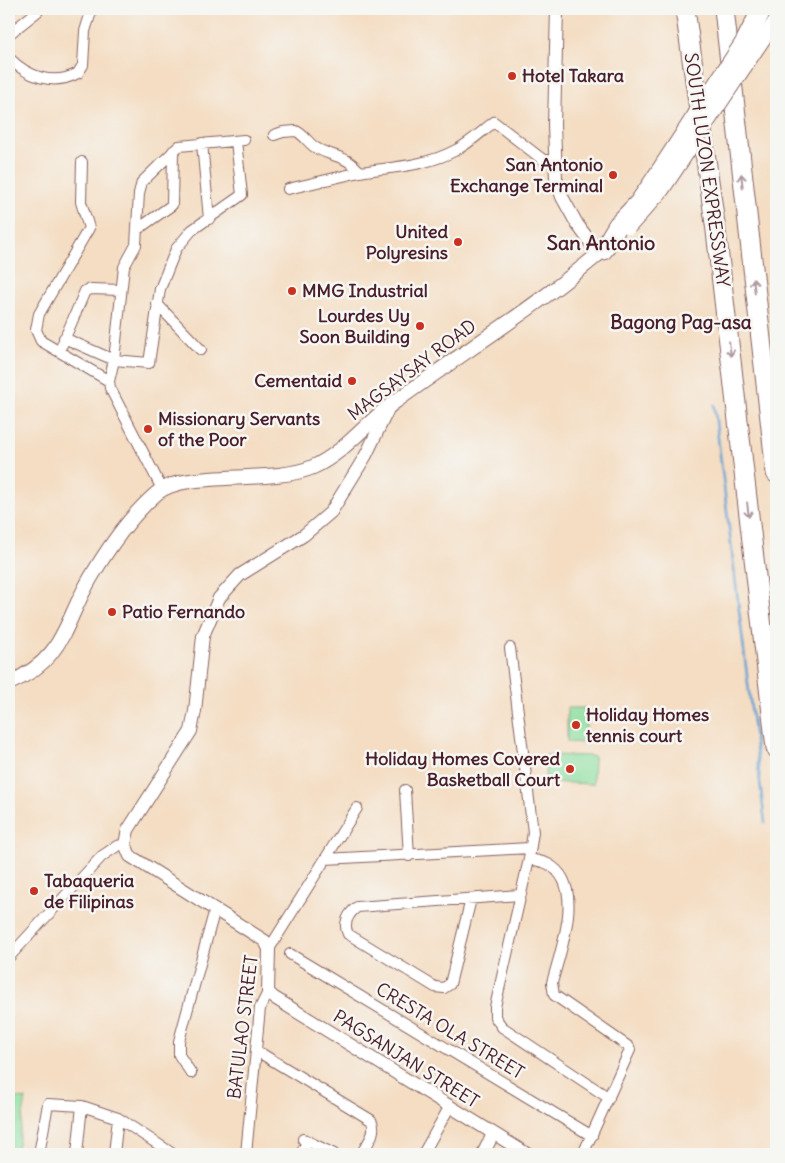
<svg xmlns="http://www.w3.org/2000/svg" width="785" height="1163" font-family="Delius,sans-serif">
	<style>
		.green { fill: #8ddfa0; stroke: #6c7f66 }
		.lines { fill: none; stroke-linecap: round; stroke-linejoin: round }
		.stream { stroke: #609fd2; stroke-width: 2.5 }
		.minor-casing { stroke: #866260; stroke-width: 12 }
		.tertiary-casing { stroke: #866260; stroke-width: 14 }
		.secondary-casing { stroke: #866260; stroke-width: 16 }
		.motorway-casing { stroke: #866260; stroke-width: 21 }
		.minor { stroke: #fff; stroke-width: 10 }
		.tertiary { stroke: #fff; stroke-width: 12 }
		.secondary { stroke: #fff; stroke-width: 14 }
		.motorway { stroke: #fff; stroke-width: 19 }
		.secondary-bridge-casing { stroke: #866260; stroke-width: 16; stroke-linecap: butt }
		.motorway-bridge-casing { stroke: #866260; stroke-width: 21; stroke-linecap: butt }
		.secondary-bridge { stroke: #fff; stroke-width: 14 }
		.motorway-bridge { stroke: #fff; stroke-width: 19 }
		.oneway { stroke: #ae9aa0 }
		.poi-dot { fill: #c8321e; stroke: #f6f6f2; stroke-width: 2 }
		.labels { text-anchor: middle; stroke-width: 5; stroke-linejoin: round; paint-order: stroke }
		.poi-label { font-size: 18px; font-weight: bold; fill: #4a1f2b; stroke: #f6f6f2; text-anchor: start }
		.street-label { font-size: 18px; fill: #4a1f2b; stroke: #f6f6f2 }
		.neighbourhood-label { font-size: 19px; font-weight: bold; fill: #4a1f2b; stroke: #f6f6f2 }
		.quarter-label { font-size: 20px; font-weight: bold; fill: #4a1f2b; stroke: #f6f6f2 }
	</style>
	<rect width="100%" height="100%" fill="#f6f6f2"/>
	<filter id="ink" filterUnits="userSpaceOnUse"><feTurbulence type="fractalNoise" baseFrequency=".02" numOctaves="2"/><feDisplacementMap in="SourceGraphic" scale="10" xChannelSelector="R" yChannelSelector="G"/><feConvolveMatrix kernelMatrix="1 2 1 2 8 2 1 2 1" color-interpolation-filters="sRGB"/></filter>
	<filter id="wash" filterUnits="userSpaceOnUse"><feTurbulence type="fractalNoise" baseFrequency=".0096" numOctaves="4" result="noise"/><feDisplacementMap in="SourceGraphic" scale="20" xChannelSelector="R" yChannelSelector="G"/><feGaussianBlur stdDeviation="1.12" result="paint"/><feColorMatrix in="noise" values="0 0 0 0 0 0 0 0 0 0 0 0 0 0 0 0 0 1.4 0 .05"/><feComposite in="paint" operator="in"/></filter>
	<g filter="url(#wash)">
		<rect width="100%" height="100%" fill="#f4ddc2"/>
		<path class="green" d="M567,708H586V743L567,742Z
			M546,755L594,756L593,784L545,782Z
			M9,1097L26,1099L16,1154H9Z"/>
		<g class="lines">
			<path class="stream" d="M714,405L765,823"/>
		</g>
	</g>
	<g filter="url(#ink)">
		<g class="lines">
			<defs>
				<path id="minor" d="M9,34L38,11
					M9,58C27,76 53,87 78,73L83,65L85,31L92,9
					M274,135L283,132L296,131C305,135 309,145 318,149C336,158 346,155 360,172L288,189
					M202,143L209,219
					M82,162L81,202L89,228L39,314L36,330L41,341L109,381
					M360,172C392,167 427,166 456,150C470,143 482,131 494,122L542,159L554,162
					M138,229L172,205L173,151
					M157,304L201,350
					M64,338L114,360L149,363L160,289L176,249L192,230L242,195L236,141
					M62,345L85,291L91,289L121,290
					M162,489L110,388L109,381L114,360L124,267L136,245L139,193L142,182L179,146L244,140
					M510,648L533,832L529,859L495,1007V1017L502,1027L609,1098
					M405,790L409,856
					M325,859L530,848
					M529,859C534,860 542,861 548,864C587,885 560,951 552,983L554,995L629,1047L630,1050L583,1154
					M471,899L450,984L444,988L435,987L348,934C343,924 348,914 357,907L520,895
					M269,949L357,808
					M290,954L592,1136
					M9,957L102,856L117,846L125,844
					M257,1051L371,1120C378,1132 367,1144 361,1154
					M191,1073L179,1055V1041L215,909
					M303,1139L334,1154
					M39,1154L48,1104L82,1106L118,1118L173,1154
					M77,1154L82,1106
					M114,1154L118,1118
					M246,1154L260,1008L268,992
					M301,1154L307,1142
					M423,1154L450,1106"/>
				<path id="tertiary" d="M557,9L554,125L556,178L562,197L577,224L599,254
					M390,405L366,455L331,512L304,535L240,575L219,598L203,636L195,711L191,731L128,830L125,844L130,856L265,941L269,949L268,992L273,997L527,1154
					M483,1154L493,1134"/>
				<path id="secondary" d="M9,683C65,659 63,625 90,579C108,548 130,516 157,493C185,469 272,485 313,467C344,453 365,424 392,404C464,351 542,304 609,245"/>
				<path id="motorway" d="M685,9L716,231L776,748
					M724,9L776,473
					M603,250L618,225"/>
			</defs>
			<use href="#minor" class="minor-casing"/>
			<use href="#tertiary" class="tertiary-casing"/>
			<use href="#secondary" class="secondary-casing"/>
			<use href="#motorway" class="motorway-casing"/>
			<use href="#minor" class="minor"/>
			<use href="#tertiary" class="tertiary"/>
			<use href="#secondary" class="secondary"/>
			<use href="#motorway" class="motorway"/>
			<defs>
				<path id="secondary-bridge" d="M629,227L662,190L776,20"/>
				<path id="motorway-bridge" d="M618,225L639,203L653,183L744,44L762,9"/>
			</defs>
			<use href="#secondary-bridge" class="secondary-bridge-casing"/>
			<use href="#motorway-bridge" class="motorway-bridge-casing"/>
			<use href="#secondary-bridge" class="secondary-bridge"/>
			<use href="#motorway-bridge" class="motorway-bridge"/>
		</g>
		<defs><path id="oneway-shaft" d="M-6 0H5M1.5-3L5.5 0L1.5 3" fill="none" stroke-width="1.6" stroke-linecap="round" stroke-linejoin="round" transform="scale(1.25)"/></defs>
		<g class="oneway">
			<use href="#oneway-shaft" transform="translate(742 181) rotate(-96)"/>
			<use href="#oneway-shaft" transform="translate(754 286) rotate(-97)"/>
			<use href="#oneway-shaft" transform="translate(730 349) rotate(83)"/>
			<use href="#oneway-shaft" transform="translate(748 510) rotate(83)"/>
		</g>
	</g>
	<g class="poi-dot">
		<circle cx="512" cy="76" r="5"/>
		<circle cx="613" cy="175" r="5"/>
		<circle cx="458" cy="242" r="5"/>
		<circle cx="292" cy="291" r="5"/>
		<circle cx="420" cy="326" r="5"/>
		<circle cx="352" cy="381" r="5"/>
		<circle cx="148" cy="429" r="5"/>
		<circle cx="112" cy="612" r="5"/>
		<circle cx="576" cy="725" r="5"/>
		<circle cx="570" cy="769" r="5"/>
		<circle cx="34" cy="891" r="5"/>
	</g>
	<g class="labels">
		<g class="poi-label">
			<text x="522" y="82">Hotel Takara</text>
			<text x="603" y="171" text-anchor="end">San Antonio<tspan x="603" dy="21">Exchange Terminal</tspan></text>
			<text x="448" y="238" text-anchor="end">United<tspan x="448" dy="21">Polyresins</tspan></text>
			<text x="302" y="297">MMG Industrial</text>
			<text x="410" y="322" text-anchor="end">Lourdes Uy<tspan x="410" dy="21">Soon Building</tspan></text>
			<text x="342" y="387" text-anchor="end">Cementaid</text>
			<text x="158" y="425">Missionary Servants<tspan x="158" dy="21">of the Poor</tspan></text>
			<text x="122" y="618">Patio Fernando</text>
			<text x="586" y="721">Holiday Homes<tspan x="586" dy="21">tennis court</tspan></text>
			<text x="560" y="765" text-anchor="end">Holiday Homes Covered<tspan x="560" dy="21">Basketball Court</tspan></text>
			<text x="44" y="887">Tabaqueria<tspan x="44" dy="21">de Filipinas</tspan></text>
		</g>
		<g class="street-label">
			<text transform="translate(707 170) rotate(82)" y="6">SOUTH LUZON EXPRESSWAY</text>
			<text transform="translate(412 370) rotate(-37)" y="6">MAGSAYSAY ROAD</text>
			<text transform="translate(243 1027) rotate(-83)" y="6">BATULAO STREET</text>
			<text transform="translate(450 1031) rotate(31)" y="6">CRESTA OLA STREET</text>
			<text transform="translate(406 1059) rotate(32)" y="6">PAGSANJAN STREET</text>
		</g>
		<g class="neighbourhood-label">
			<text x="681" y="329">Bagong Pag-asa</text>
		</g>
		<g class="quarter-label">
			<text x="601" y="250">San Antonio</text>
		</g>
	</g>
	<rect width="785" height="1163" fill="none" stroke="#f6f6f2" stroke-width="30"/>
</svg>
